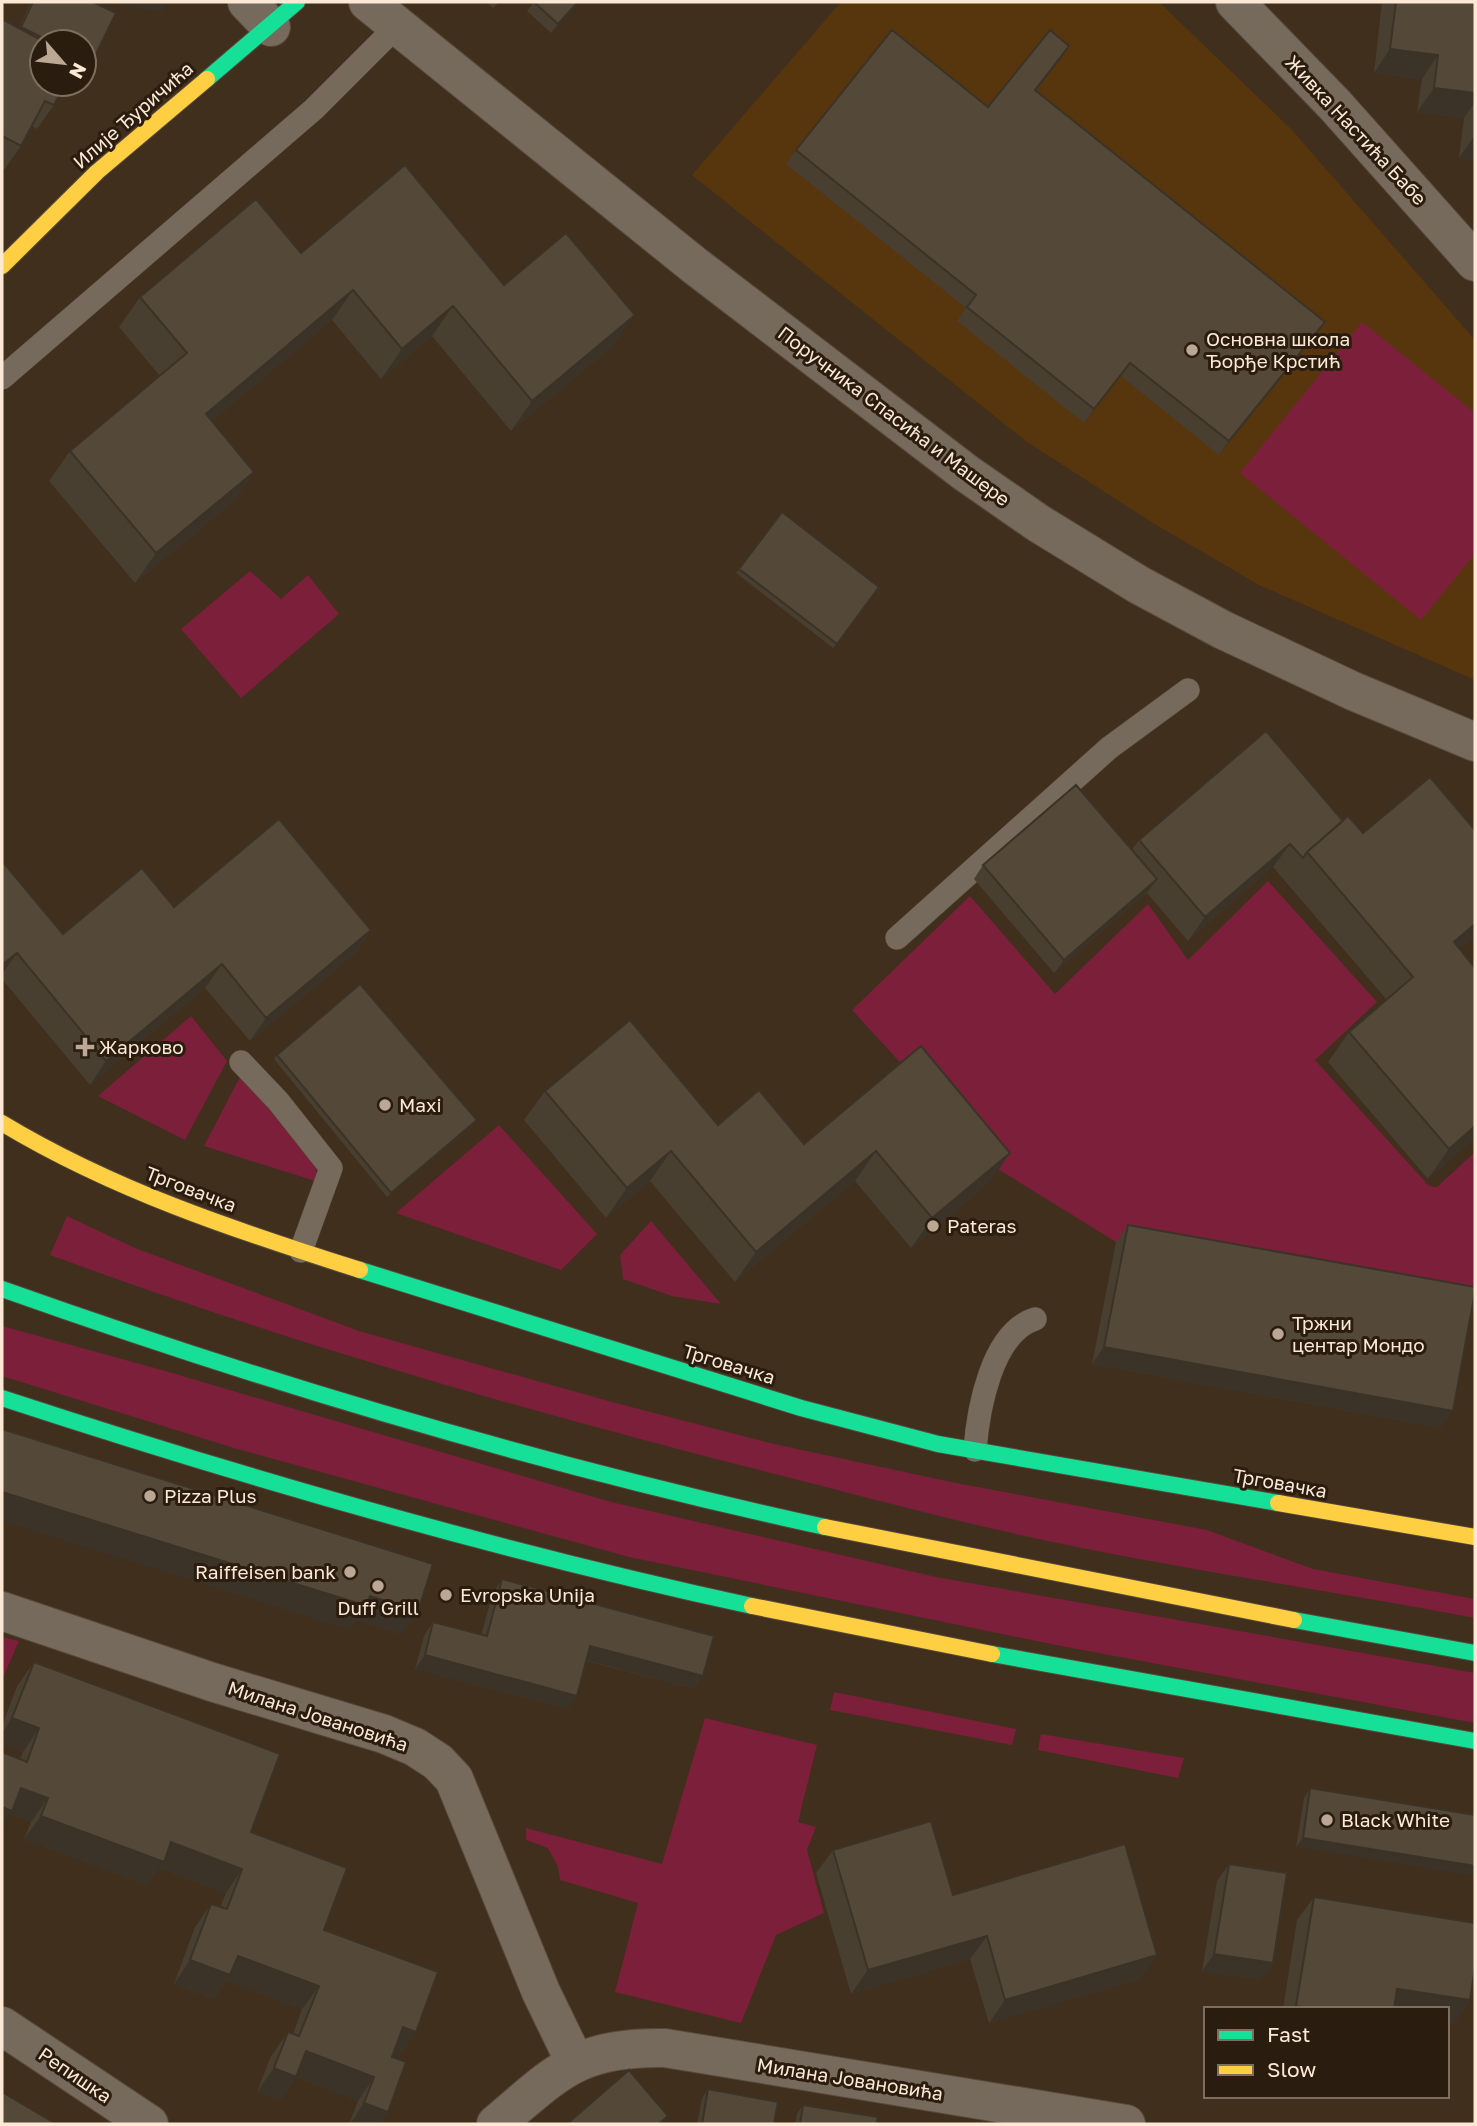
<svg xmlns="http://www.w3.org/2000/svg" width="1477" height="2126" font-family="'Golos Text',sans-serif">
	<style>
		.built { fill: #57360d }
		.green { fill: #7c1f3b }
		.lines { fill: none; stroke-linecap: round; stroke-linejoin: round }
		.lane-casing { stroke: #584a3b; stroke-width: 24 }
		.street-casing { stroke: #584a3b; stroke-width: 40 }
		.fast-casing { stroke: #584a3b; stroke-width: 18 }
		.slow-casing { stroke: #584a3b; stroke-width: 18 }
		.lane { stroke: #766a5c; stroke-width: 23 }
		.street { stroke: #766a5c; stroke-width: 38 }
		.fast { stroke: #16e098; stroke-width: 16 }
		.slow { stroke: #ffcf43; stroke-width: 16 }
		.wall { fill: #483f30 }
		.shaded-wall { fill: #3b3327 }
		.building { fill: #544938; stroke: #3b3327; stroke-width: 2 }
		.poi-dot { fill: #baa794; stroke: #2a1c0e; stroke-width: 2.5 }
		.labels { text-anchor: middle; stroke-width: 6; stroke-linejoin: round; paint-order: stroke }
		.street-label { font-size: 19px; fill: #fbe8d5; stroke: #2a1c0e }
		.poi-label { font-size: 19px; fill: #fbe8d5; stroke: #2a1c0e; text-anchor: start }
	</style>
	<rect width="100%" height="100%" fill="#402f1c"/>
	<path class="built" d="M841,2H1159L1291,129L1475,340V680L1259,585L1153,523L1027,442L692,175Z"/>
	<path class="green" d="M1362,322L1475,413V554L1421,620L1240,473Z
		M250,571L281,599L308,575L339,614L241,698L181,629Z
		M1268,881L1377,1002L1315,1060L1429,1186L1437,1187L1475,1152V1306L1116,1242L998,1169L852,1010L970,896L1055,994L1148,904L1188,960Z
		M191,1016L227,1061L185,1140L98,1096Z
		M242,1073L317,1167L315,1181L204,1146Z
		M499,1125L597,1234L561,1270L396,1213Z
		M67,1216L135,1248L359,1331L612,1402L774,1444L956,1483L1207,1530L1313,1569L1475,1599V1618C1344,1593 1212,1574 1082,1548C980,1528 880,1501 779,1475C532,1413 289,1343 50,1255Z
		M651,1221L721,1304L672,1296L623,1279L620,1255Z
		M2,1326L162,1370L611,1502L936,1577L1475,1673V1723L1061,1646L629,1557L234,1448L2,1376Z
		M2,1637L19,1641L2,1680Z
		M834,1692L1016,1729L1012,1745L830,1710Z
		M705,1718L817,1745L798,1822L816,1827L807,1850L824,1913L776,1935L741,2023L615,1992L638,1903L560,1880L558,1867L548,1848L526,1840V1828L662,1864Z
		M1041,1734L1184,1758L1178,1778L1038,1750Z"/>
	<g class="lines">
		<defs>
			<path id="lane" d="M2,378L314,109L398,25
				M897,938L1109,748L1188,690
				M241,1062L278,1101L331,1168L301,1251
				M975,1450C978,1411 991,1333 1035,1319"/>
			<path id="street" d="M247,2L271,27
				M368,2L694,265L966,473L1038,523L1139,585L1223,630L1353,691L1475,742
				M1235,2L1335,105L1475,262
				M2,1611L212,1682L384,1734L415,1747L438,1762L454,1779L541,1992L575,2062
				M2,2026L149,2124
				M496,2124C559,2071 577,2047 665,2048L1126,2124"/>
			<path id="fast" d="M207,79L297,2
				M360,1270L801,1408L938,1444L1278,1503
				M2,1289C272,1385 545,1466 825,1527
				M2,1398C249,1479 498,1551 752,1606
				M1294,1620L1475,1653
				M992,1654L1475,1741"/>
			<path id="slow" d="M2,266L97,172L207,79
				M2,1123C113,1190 237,1231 360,1270
				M1278,1503L1475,1537
				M825,1527L1294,1620
				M752,1606L992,1654"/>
		</defs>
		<use href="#lane" class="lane-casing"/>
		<use href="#street" class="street-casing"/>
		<use href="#fast" class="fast-casing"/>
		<use href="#slow" class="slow-casing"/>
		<use href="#lane" class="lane"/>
		<use href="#street" class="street"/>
		<use href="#fast" class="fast"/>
		<use href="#slow" class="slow"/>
	</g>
	<path class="wall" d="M31,2H93L92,62L85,71H84V42H42L54,105L37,129L32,126L21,146L4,170L2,169V19L19,28Z
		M486,2H499L493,8Z
		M534,2H580L551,33L527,11Z
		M1382,2H1475V160L1459,158L1464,118L1417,112L1422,79L1374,73Z
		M1069,46L1035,91L1315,336L1219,455L1121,376L1084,423L957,321L966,308L786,164L796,150L988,107Z
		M301,253L504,285L614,345L511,431L432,336L381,379L332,320L212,421L254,472L233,502L135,583L49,481L70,451L160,376L119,327L140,297Z
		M782,512L879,587L833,648L736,573Z
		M1343,821L1363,833L1475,830V936L1459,949L1475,1138L1428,1179L1328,1062L1349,1032L1387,1000L1273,867L1188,941L1147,893L1054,973L974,879L983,865L1132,850L1139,840Z
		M2,860L63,934L174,907L371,930L355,954L250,1041L205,988L90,1085L2,979Z
		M921,1046L989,1183L911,1248L855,1181L735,1282L650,1181L606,1218L524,1120L545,1091L718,1125L804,1144Z
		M277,1055L477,1120L474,1125L387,1197L274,1059Z
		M1128,1225L1441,1428L1092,1364L1116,1242Z
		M502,1579L703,1676L694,1689L586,1661L568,1709L415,1669L424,1636L433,1622L481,1635L493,1593Z
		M34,1662L251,1832L324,1930L416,2032L399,2056L393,2054L392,2057L388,2112L379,2124H349L358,2101L296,2077L280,2100L257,2092L271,2056L288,2032L293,2034L302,2009L226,1981L214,1999L174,1984L195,1927L211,1904L220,1907L226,1893L159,1868L147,1885L24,1839L31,1822L10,1814L20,1759L23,1752L2,1744V1726L17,1686Z
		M1310,1788L1475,1815L1296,1847L1304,1798Z
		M833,1850L953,1895L1157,1955L1140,1979L989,2023L970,1959L851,1994L816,1873Z
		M1229,1864L1273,1963L1261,1980L1202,1971L1217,1881Z
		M1314,1897L1475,1923V1967L1470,2000L1453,2024L1447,2023V2009H1283L1297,1920Z
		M708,2089L774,2124H697L702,2098Z
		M803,2105L876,2124H795L797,2114Z"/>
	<path class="shaded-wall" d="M99,2H168L161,12Z
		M578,2H580L551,33L558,24Z
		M1069,46L1060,60L1025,104L1035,90Z
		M1390,49L1438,55L1422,79L1374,73Z
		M1434,88L1475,93V102L1464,118L1417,112Z
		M1475,135V160L1459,158Z
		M353,290L332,320L185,444L206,414Z
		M453,306L432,336L381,379L402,349Z
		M635,315L614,345L511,431L532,401Z
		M1325,322L1315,336L1219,455L1229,441Z
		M1130,363L1121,376L1084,423L1094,409Z
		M254,472L233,502L135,583L156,553Z
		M1290,844L1273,867L1188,941L1205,917Z
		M1157,879L1147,893L1054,973L1064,960Z
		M1475,924V936L1433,972L1454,942Z
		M371,930L355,954L250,1041L266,1018Z
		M17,953L2,974V965Z
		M222,964L205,988L90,1085L106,1061Z
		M477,1120L474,1125L387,1197L391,1193Z
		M1475,1126V1138L1428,1179L1449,1149Z
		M671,1151L650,1181L606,1218L627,1188Z
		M876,1151L855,1181L735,1282L756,1252Z
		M1010,1153L989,1183L911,1248L932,1218Z
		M1104,1347L1453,1411L1441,1428L1092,1364Z
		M2,1492L370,1596L418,1611L401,1635L357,1621L350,1630L2,1521Z
		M590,1646L703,1676L694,1689L581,1659Z
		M425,1655L577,1696L568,1709L415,1669Z
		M12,1718L39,1728L23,1752L2,1744V1733Z
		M21,1788L48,1798L31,1822L10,1814L2,1826V1807Z
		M41,1816L171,1842L242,1869L226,1893L159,1868L147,1885L24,1839Z
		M1303,1838L1475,1866V1876L1296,1847Z
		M987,1936L970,1959L851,1994L868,1970Z
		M1214,1954L1273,1963L1261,1980L1202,1971Z
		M1157,1955L1140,1979L989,2023L1005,2000Z
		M238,1956L319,1986L302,2009L226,1981L214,1999L174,1984L190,1960Z
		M1397,1989L1470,2000L1453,2024L1447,2023V2009H1383Z
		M1296,2006L1315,2009H1294Z
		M403,2027L416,2032L399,2056L386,2051Z
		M306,2051L374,2077L358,2101L296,2077L280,2100L257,2092L274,2068Z
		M364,2103L388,2112L379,2124H350Z"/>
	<path class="building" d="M33,2H93L116,13L92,62L84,58V42H51L21,27Z
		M534,2H578L558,24Z
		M1396,2H1475V93L1434,88L1438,55L1390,49Z
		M2,19L45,42H42V84H65L54,105L45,101L21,146L2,136Z
		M892,30L988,107L1050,30L1069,46L1035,90L1325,322L1229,441L1130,363L1094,409L967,307L976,295L796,150Z
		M405,165L504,285L566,233L635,315L532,401L453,306L402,349L353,290L206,414L254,472L156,553L70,451L187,353L140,297L256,199L301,253Z
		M782,512L879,587L837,644L739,569Z
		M1266,731L1343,821L1307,852L1303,858L1290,844L1205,917L1139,840Z
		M1430,777L1475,830V924L1454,942L1475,968V1126L1449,1149L1349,1032L1413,977L1307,852L1348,816L1363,833Z
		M1076,785L1157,879L1064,960L983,865Z
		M279,819L371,930L266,1018L222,964L106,1061L17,953L2,965V861L63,934L142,868L174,907Z
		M360,984L477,1120L391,1193L277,1055Z
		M630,1020L718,1125L759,1090L804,1144L921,1046L1010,1153L932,1218L876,1151L756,1252L671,1151L627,1188L545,1091Z
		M1128,1225L1475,1287V1292L1453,1411L1104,1347Z
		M2,1429L433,1564L418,1611L370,1596L367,1606L2,1492Z
		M502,1579L714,1636L703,1676L590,1646L577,1696L425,1655L433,1622L487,1636Z
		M34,1662L280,1754L251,1832L347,1868L324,1930L438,1972L416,2032L403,2027L392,2057L406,2062L388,2112L364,2103L374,2077L306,2051L296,2077L274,2068L288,2032L299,2036L319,1986L238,1956L230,1975L190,1960L211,1904L227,1909L242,1869L171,1842L164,1862L41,1816L48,1798L21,1788L12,1811L2,1807V1752L27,1762L39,1728L12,1718Z
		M1310,1788L1475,1815V1866L1303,1838Z
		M931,1821L953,1895L1125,1844L1157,1955L1005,2000L987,1936L868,1970L833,1850Z
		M1229,1864L1287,1873L1273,1963L1214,1954Z
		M1314,1897L1475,1923V1967L1470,2000L1397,1989L1394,2009H1315L1296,2006Z
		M629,2070L668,2116L659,2124H567Z
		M708,2089L778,2102L774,2124H702Z
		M2,2092L56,2124H2Z
		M803,2105L878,2117L876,2124H800Z"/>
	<g class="poi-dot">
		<circle cx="1192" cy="350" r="7"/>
		<path d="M81.5 1036.5h7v7h7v7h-7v7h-7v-7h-7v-7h7z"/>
		<circle cx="385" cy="1105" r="7"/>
		<circle cx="933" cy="1226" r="7"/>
		<circle cx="1278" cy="1334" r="7"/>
		<circle cx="150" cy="1496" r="7"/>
		<circle cx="350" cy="1572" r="7"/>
		<circle cx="378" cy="1586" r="7"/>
		<circle cx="446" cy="1595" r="7"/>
		<circle cx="1327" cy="1820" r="7"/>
	</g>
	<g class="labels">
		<g class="street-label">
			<text transform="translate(133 115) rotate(-41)" y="7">Илије Ђуричића</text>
			<text transform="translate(1356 130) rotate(47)" y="7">Живка Настића Бабе</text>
			<text transform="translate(894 416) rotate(37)" y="7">Поручника Спасића и Машере</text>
			<text transform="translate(191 1189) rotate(21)" y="7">Трговачка</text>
			<text transform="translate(729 1364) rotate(17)" y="7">Трговачка</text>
			<text transform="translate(1280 1483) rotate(10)" y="7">Трговачка</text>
			<text transform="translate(318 1716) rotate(18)" y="7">Милана Јовановића</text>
			<text transform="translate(75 2075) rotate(34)" y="7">Репишка</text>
			<text transform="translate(850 2079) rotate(9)" y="7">Милана Јовановића</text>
		</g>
		<g class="poi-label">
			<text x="1206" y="346">Основна школа<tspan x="1206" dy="22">Ђорђе Крстић</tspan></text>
			<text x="99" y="1054">Жарково</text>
			<text x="399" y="1112">Maxi</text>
			<text x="947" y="1233">Pateras</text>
			<text x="1292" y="1330">Тржни<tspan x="1292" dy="22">центар Мондо</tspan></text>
			<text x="164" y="1503">Pizza Plus</text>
			<text x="336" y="1579" text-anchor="end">Raiffeisen bank</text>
			<text x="460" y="1602">Evropska Unija</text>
			<text x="378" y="1615" text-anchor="middle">Duff Grill</text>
			<text x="1341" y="1827">Black White</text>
		</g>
	</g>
	<rect width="1477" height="2126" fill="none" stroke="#fbe8d5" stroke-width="7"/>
	<rect x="1204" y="2007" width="245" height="91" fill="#2a1c0e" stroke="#7e6e5e" stroke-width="2"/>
	<rect x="1218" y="2030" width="35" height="10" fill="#16e098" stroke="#7e6e5e" stroke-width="2"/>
	<text x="1267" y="2042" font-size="21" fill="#fbe8d5">Fast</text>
	<rect x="1218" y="2065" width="35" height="10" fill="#ffcf43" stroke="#7e6e5e" stroke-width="2"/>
	<text x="1267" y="2077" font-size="21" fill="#fbe8d5">Slow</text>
	<g transform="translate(63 63) rotate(118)"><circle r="33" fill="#2a1c0e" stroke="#7e6e5e" stroke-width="2"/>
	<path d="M0-5L12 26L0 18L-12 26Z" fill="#baa794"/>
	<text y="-10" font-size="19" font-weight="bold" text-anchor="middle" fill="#fbe8d5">N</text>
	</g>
</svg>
